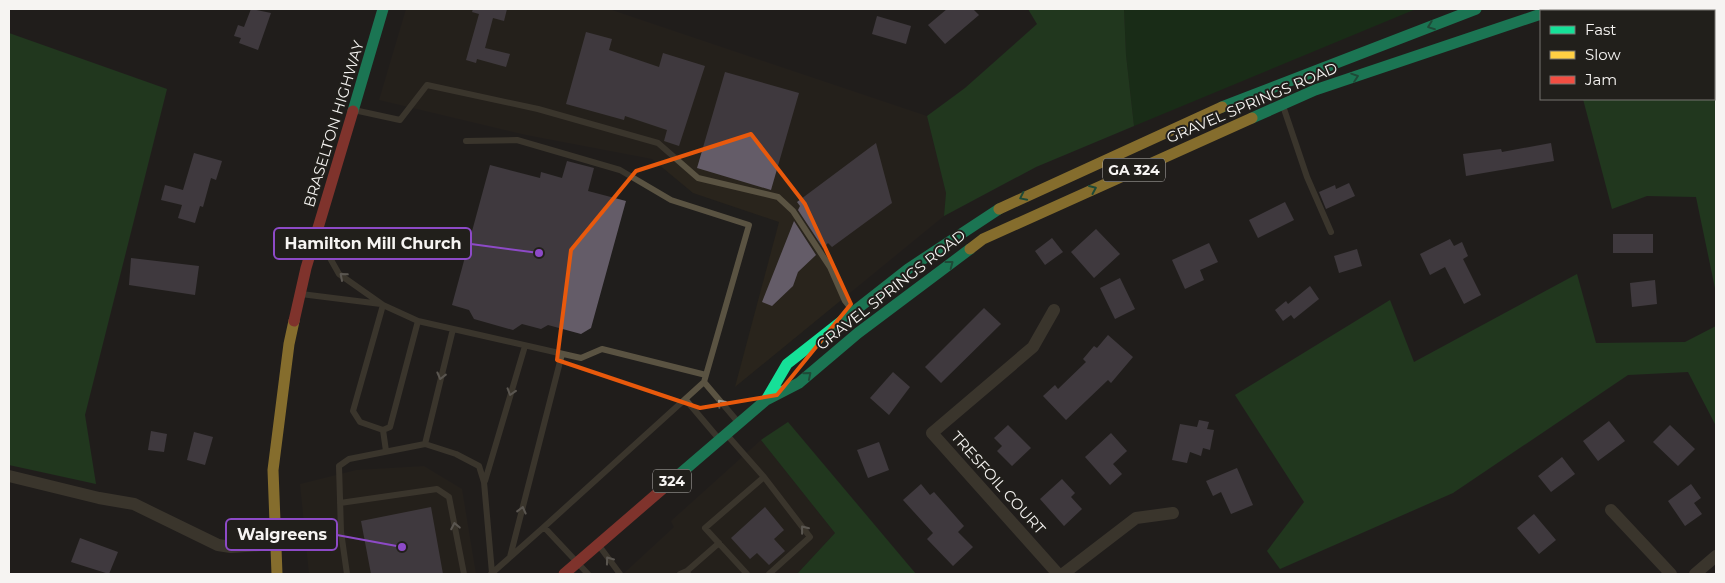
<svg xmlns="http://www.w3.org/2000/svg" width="1725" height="583" font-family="Montserrat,sans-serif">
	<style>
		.built { fill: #29241c }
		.green { fill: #103f12 }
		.forest { fill: #225723 }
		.building { fill: #645c68 }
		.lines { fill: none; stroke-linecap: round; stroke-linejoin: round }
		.lane { stroke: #5a5342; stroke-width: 6 }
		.street { stroke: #5a5342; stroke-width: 12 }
		.fast { stroke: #16e098; stroke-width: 11 }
		.slow { stroke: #ffcf43; stroke-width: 11 }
		.jam { stroke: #f24e42; stroke-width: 11 }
		.oneway { stroke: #1c805a }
		.oneway2 { stroke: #a09b91 }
		.marked { fill: none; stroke: #e8590c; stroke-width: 4; stroke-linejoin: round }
		.labels { text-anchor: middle; stroke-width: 4; stroke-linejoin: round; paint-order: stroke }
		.shield { fill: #211f1b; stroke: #b6b4b2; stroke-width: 1 }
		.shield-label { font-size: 14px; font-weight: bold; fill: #f6f4f2 }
		.street-label { font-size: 15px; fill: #f6f4f2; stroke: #211f1b }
		.leader { fill: none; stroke: #8d4ac7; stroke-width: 2 }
		.callout-dot { fill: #8d4ac7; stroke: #211f1b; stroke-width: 2 }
		.callout { fill: #211f1b; stroke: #8d4ac7; stroke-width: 2 }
		.callout-label { font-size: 16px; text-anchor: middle; font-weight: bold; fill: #f6f4f2 }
	</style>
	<rect width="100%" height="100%" fill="#201e1c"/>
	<path class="built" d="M406,9H609L927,116L946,193L944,216L735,387L779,222L693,193L652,159L526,135L379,100Z
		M761,440L835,533L797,574H623L674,527L671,521Z
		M424,466L462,489L476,574H309L300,484L356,470Z"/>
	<path class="green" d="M1124,9H1416L1134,126L1126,55Z"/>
	<path class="forest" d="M1028,9H1124L1126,55L1134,126L1036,167L944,216L946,193L927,116L965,88L1037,24Z
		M1626,9H1716V293L1696,197L1647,196L1612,209L1583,99H1714V11H1617Z
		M9,33L167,89L85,415L96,484L9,465Z
		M1577,274L1596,343L1685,342L1716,326V426L1688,372L1628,375L1453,493L1280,569L1267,551L1304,502L1235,395L1390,300L1414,362Z
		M788,422L916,574H797L835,533L761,440Z"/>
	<path class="building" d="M251,9L271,13L258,50L239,43L241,38L234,36L238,25L244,27Z
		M473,9H507L504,21L493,18L485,48L510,54L506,67L477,59L476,63L466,60L479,14L472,12Z
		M947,9H973L979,15L945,44L928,25Z
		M877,16L911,26L906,44L872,34Z
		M586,32L612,39L609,50L659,67L663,53L705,66L679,146L664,141L667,130L625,116L624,120L566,104Z
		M725,72L799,93L771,190L697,168Z
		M876,143L892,203L832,247L828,243L823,248L798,210L800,206L797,202Z
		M1551,143L1554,161L1466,176L1463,154L1501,149L1502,152Z
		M194,153L222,161L216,180L211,178L203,207L200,206L195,223L178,218L182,205L161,200L165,185L183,190Z
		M567,161L594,168L588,191L626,201L591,328L581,334L548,325L541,329L522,324L513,330L474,319L469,310L452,305L490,165L540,178L541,172L562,178Z
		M1349,183L1355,196L1326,209L1319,192L1335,185L1336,189Z
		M1285,202L1294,220L1258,238L1249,220Z
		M794,221L816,255L798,272L793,286L772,306L762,302Z
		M1096,229L1120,254L1094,278L1071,252Z
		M1613,234H1653V253H1613Z
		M1052,238L1063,252L1045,265L1035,251Z
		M1450,239L1454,246L1462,242L1468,256L1463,259L1481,295L1464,304L1445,267L1430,275L1420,254Z
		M1209,243L1218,262L1200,270L1204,280L1185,289L1172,260Z
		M1357,249L1362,266L1339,273L1334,256Z
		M131,258L199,266L195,295L129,285Z
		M1120,278L1135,309L1115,319L1100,288Z
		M1655,280L1657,304L1632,307L1630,283Z
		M1310,286L1319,299L1294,319L1291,315L1283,321L1275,310L1286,301L1288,304Z
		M984,308L1001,324L941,383L925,367Z
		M1108,335L1133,357L1111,383L1108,380L1066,420L1043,396L1055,385L1058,389L1086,362L1083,359L1094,346L1097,348Z
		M893,372L910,387L889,415L870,398Z
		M1199,420L1209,422L1207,429L1214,430L1210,450L1203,448L1201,456L1190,452L1187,463L1172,460L1180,424L1197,427Z
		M1609,421L1625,441L1598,461L1583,441Z
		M1008,425L1031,448L1012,466L997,451L1002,446L994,438Z
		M1670,425L1695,449L1678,466L1653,442Z
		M151,431L167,434L164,452L148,450Z
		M194,432L213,437L205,465L187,460Z
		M1111,433L1127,451L1113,464L1122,474L1110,485L1085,457Z
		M879,442L889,470L868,478L857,450Z
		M1562,457L1575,474L1551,492L1538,476Z
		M1237,468L1253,505L1231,514L1221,492L1213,496L1206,481Z
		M1062,479L1075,493L1071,497L1082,509L1064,526L1040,499Z
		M921,484L930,495L934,492L964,526L958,532L973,547L953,566L927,539L933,533L903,500Z
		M1691,484L1701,498L1694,503L1702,514L1685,526L1668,501Z
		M431,507L443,574H371L361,521Z
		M765,507L784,530L774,539L785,551L769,565L757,553L750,559L731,538Z
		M1534,514L1556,540L1539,554L1517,528Z
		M80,538L118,552L109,574L71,562Z"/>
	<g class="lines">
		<path class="lane" d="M1283,106L1307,177L1331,232
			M354,110L400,120L427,85L538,109L658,143L698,178L778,197L793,211L830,267L845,301L853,311
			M466,141L517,140L620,170L671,200L749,225L704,382L544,527
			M322,232L326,251L339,274L383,305L418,321L581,358L602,349L706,375
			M301,294L381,304
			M383,305L353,411L360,422L383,430L390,427L418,321
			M704,382L738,422
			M686,400L719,439
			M383,430L386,451
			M727,435L764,477L810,537L769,574
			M425,444L453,329
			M485,481L525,346
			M340,503L437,489L449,497L464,574
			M341,532L339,466L349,459L425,444L456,454L479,466L484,482L492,573
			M277,535L341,532L347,574
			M600,547L620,574
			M510,557L562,354
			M491,574L544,527L588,574
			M680,574L687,571
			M688,574L687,571L719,543
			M747,574L705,528L764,477"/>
		<path class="street" d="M1054,310L1033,347L932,433L1058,574
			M9,476L99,498L134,504L218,545L231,547L276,544
			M1611,510L1671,574
			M1063,574L1136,518L1173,513
			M1695,574L1716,556"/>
		<path class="fast" d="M1550,11L1557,9
			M1222,107L1476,9
			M353,111L383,9
			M1252,118L1315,90L1541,14
			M766,400L787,364L908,269L999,209
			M674,479L766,400L799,383L858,333L970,249"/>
		<path class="slow" d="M999,209L1222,107
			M970,249L983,239L1252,118
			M277,574L273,470L289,344L294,321"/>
		<path class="jam" d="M294,321L306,268L353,111
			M564,574L674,479"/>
	</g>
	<defs><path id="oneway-chevron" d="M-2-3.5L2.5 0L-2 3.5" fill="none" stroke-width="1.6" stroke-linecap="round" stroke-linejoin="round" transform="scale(1.25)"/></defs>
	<g class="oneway">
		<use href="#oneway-chevron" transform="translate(1431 26) rotate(159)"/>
		<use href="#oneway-chevron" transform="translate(1355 77) rotate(-19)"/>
		<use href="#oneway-chevron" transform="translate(1093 189) rotate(-24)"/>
		<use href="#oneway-chevron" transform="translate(1023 197) rotate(154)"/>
		<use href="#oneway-chevron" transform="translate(950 264) rotate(-37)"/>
		<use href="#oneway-chevron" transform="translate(808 375) rotate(-40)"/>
	</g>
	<g class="oneway2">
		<use href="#oneway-chevron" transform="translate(343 276) rotate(-139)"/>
		<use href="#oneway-chevron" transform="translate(441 376) rotate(104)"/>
		<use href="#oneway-chevron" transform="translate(511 392) rotate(107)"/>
		<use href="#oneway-chevron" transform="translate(721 403) rotate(-131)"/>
		<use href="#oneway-chevron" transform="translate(522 510) rotate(-76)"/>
		<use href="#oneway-chevron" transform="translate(455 526) rotate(-101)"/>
		<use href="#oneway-chevron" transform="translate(804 529) rotate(-128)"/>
		<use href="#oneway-chevron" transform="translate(609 560) rotate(-126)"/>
	</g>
	<path d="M0 0H1725V583H0ZM751,134L805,204L851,304L777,395L700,408L557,360L571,250L636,171Z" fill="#201e1c" fill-opacity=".55" fill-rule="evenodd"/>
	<path class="marked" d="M751,134L805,204L851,304L777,395L700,408L557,360L571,250L636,171Z"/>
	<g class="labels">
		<g class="shield">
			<rect x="1103" y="158.5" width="62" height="23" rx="4"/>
			<rect x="653" y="469.5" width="38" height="23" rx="4"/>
		</g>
		<g class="shield-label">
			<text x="1134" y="175">GA 324</text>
			<text x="672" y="486">324</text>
		</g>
		<g class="street-label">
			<text transform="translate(1252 103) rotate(-23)" y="5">GRAVEL SPRINGS ROAD</text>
			<text transform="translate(334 124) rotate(-73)" y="5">BRASELTON HIGHWAY</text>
			<text transform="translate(891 290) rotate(-38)" y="5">GRAVEL SPRINGS ROAD</text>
			<text transform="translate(998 483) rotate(48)" y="5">TRESFOIL COURT</text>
		</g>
	</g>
	<path class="leader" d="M539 253L471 244M402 547L337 535"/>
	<g class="callout-dot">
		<circle cx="539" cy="253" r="5"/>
		<circle cx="402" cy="547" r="5"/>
	</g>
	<g class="callout">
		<rect x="274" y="228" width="197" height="31" rx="5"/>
		<rect x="226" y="519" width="111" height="31" rx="5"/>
	</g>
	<g class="callout-label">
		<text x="373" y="249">Hamilton Mill Church</text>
		<text x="282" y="540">Walgreens</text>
	</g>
	<rect width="1725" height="583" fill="none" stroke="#f6f4f2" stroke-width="20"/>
	<rect x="1540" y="10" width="175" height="90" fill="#211f1b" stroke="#767471"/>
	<rect x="1550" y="26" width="25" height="8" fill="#16e098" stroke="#767471"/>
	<text x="1585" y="35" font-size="15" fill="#f6f4f2">Fast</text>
	<rect x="1550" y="51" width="25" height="8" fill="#ffcf43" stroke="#767471"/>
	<text x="1585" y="60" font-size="15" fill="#f6f4f2">Slow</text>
	<rect x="1550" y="76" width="25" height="8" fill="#f24e42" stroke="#767471"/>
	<text x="1585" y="85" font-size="15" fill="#f6f4f2">Jam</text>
</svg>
